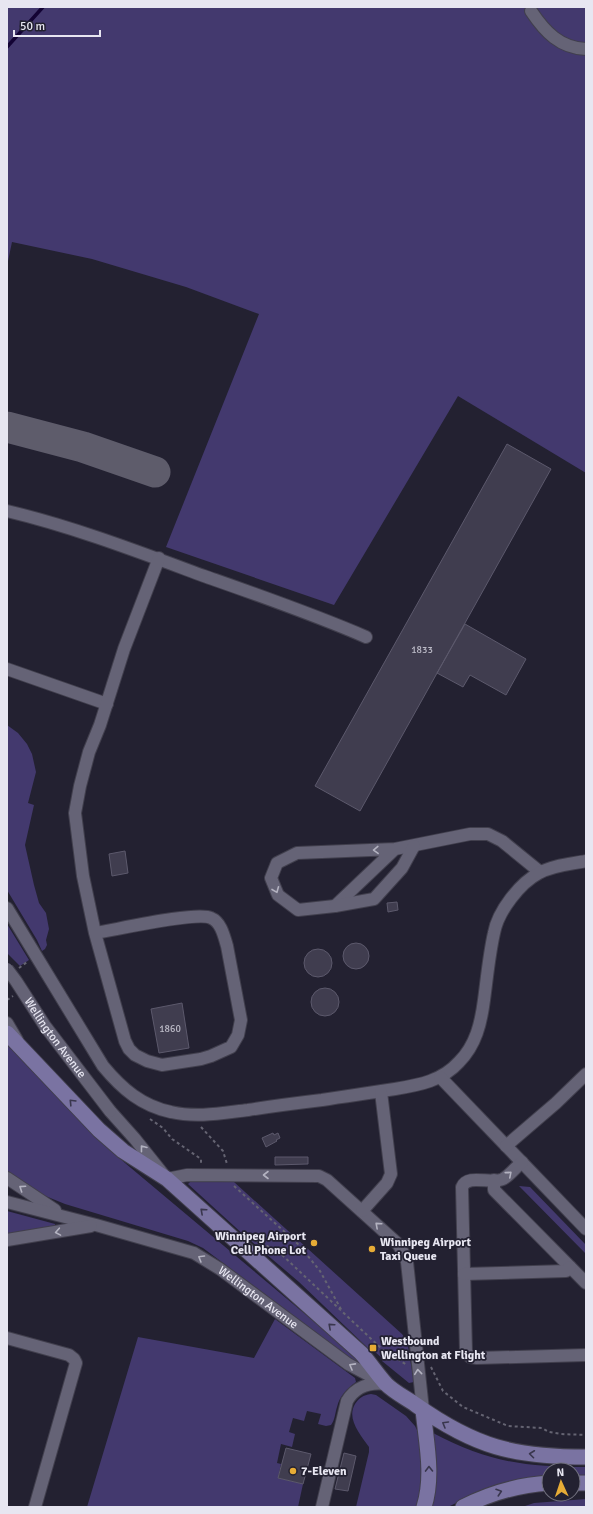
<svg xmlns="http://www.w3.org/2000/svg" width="593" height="1514" font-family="Signika,sans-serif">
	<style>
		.green { fill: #43396e }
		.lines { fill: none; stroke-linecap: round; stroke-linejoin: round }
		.stream { stroke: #130334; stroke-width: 3.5 }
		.taxiway { stroke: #5e5c6b; stroke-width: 31 }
		.building { fill: #403d4f; stroke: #5c596c }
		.minor-casing { stroke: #413f4d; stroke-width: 14 }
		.major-casing { stroke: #413f4d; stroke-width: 17 }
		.path { stroke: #656472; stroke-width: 2; stroke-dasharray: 3 3; stroke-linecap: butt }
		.minor { stroke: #656376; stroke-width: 12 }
		.major { stroke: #7a73a2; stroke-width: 15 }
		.minor-bridge-casing { stroke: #413f4d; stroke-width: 14; stroke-linecap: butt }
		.minor-bridge { stroke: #656376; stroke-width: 12 }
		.oneway { stroke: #b3b2c0 }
		.oneway2 { stroke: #39364d }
		.poi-dot { fill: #e7ac36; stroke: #232131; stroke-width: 1.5 }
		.labels { text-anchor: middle; stroke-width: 3.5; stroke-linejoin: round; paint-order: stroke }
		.number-label { font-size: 10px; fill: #bdbcc8 }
		.street-label { font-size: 12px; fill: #e7e6f1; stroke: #232131 }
		.poi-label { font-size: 12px; font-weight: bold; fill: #e7e6f1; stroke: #232131; text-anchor: start }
	</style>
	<rect width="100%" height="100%" fill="#232131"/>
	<path class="green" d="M7,7H586V473L458,396L334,605L166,547L259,314L186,287L92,259L12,242L7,266Z
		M7,725L18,733L27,744L32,754L36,772L28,803L34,805L25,845L34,885L39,903L46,913L49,929L46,940L47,945L45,949L42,951L37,940L7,890Z
		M7,924L29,960L20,966L7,953Z
		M7,1041L87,1127L125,1163L360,1360L357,1363L203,1248L188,1241L65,1204L43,1195L7,1172Z
		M191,1181H228L234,1182L402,1334L407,1341L414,1382L409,1383L382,1361L383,1359L374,1351L372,1352L299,1282L245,1236L188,1184Z
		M519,1186L530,1187L586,1245V1254Z
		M7,1211L55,1224V1227L7,1235Z
		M275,1319L355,1378L356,1382C347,1389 340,1395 337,1407C335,1413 335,1420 331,1425L326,1426L318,1424L321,1414L307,1411L304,1421L293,1418L289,1432L295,1434L292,1447L281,1444L277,1463L281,1464L278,1478L303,1484L298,1507H87L138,1337L254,1358Z
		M371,1394L376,1395L406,1416L415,1426L418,1432L424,1470L418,1507H356L369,1452V1447C361,1435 346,1419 355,1404C359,1398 363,1395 371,1394Z
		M433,1433C487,1462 526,1467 586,1467V1475L573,1476V1470H549V1476L472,1495L448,1507H430Z
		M586,1499V1507H522L534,1503Z"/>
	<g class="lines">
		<path class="stream" d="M7,47L43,7"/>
		<path class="taxiway" d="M7,427L83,447L155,472"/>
	</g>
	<path class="building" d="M507,444L551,469L360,811L315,786Z
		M465,624L526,659L506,695L470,675L463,687L437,673Z
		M125,851L128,873L112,876L109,854Z
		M397,902L398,910L388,912L387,903Z
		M343 956a13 13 0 1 1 26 0a13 13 0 1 1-26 0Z
		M304 963a14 14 0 1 1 28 0a14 14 0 1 1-28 0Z
		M311 1002a14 14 0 1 1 28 0a14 14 0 1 1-28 0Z
		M182,1003L189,1048L159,1053L151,1009Z
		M273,1133L274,1135L278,1133L280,1138L276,1140L277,1141L266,1147L262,1138Z
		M275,1157H308V1164L275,1165Z
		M286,1448L311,1454L303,1484L278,1478Z
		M344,1453L356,1456L348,1491L335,1489Z"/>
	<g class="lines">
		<defs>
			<g id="minor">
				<path d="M531,11C545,32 560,48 586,49"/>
				<path d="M7,511C74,527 139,552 204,576C258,595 313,614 366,637"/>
				<path d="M7,669L107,704"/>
				<path d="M395,849L335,906L298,910L278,895L271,878L277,863L297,853L395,849L470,834H488L502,841L540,872"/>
				<path d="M335,906L374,899L402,868L414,846"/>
				<path d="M7,908L103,1066C122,1089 142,1106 171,1112C197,1118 222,1113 248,1110C273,1106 297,1103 322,1100C346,1096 371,1093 395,1089C407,1087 419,1085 430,1081C441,1077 451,1071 459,1062C476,1045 481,1023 484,1000C487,978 489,955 494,933C498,911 520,883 539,873C553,865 571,864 586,861"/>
				<path d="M95,933C115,930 197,911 211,918C221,922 224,936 227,946L241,1020L238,1035L231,1047L211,1056L201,1059L162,1065L147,1061L135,1055L129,1049L125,1041L95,933L83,876L75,813L80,786L89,752L100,725L124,649L159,558"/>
				<path d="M7,1023L17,1040"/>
				<path d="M440,1077L586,1229"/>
				<path d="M110,1111L135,1139L167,1179L187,1175L319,1176L327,1180L398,1244L405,1256L407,1262L423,1410"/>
				<path d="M506,1146L556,1103L586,1074"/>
				<path d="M522,1162C516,1167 510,1175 503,1179C491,1185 468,1173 462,1187L466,1352L470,1357L477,1358L586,1355"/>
				<path d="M7,1178L55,1210"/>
				<path d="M494,1180V1190L586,1283"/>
				<path id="s1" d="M7,1202L96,1225L194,1253L220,1269L348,1364L382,1382"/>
				<path d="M362,1211L387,1183L391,1174L381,1092"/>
				<path d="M7,1240L91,1226"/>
				<path d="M464,1274L566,1271L570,1267"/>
				<path d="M7,1338L69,1355L74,1359L76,1363L35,1507"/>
				<path d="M322,1507L347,1401C355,1387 370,1382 386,1384"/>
			</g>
			<path id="major" d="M7,1033L99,1130L123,1151L167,1179L361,1353C370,1363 377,1374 386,1384C394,1392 406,1398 416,1405C475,1447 514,1457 586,1457
				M423,1410C426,1441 434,1476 424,1507
				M573,1483H586
				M463,1507C490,1493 519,1485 549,1483"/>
		</defs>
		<use href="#minor" class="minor-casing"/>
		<use href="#major" class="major-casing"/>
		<path class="path" d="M19,968L27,962
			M7,1000L13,996
			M150,1119L163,1128L172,1139L201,1159V1164
			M201,1127L223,1151L227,1164
			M234,1186L299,1245L320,1271L342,1311
			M256,1240L280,1253L383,1350L407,1365
			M431,1367L443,1391L463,1407L508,1426L542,1428L549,1432L561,1434L586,1435"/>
		<use href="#minor" class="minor"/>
		<use href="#major" class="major"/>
		<defs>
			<g id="minor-bridge">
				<path id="s2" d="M7,969L16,981L45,1026L110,1111"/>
			</g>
		</defs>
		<use href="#minor-bridge" class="minor-bridge-casing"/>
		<use href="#minor-bridge" class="minor-bridge"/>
	</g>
	<defs><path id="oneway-chevron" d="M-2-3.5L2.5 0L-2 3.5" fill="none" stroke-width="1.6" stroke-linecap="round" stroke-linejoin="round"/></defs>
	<g class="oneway">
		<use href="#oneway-chevron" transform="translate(376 850) rotate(178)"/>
		<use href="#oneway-chevron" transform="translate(276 890) rotate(68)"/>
		<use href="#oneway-chevron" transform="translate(143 1148) rotate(-128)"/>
		<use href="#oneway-chevron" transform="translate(509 1174) rotate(-41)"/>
		<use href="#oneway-chevron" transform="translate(266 1175) rotate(180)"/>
		<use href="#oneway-chevron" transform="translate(22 1188) rotate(-146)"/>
		<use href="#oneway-chevron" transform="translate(378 1225) rotate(-138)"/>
		<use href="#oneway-chevron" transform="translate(58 1232) rotate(170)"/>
		<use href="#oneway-chevron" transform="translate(201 1258) rotate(-149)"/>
		<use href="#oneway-chevron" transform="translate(352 1366) rotate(-151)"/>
		<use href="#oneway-chevron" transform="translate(418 1372) rotate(-96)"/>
	</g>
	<g class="oneway2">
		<use href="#oneway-chevron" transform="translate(72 1102) rotate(-134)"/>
		<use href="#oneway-chevron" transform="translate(203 1211) rotate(-138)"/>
		<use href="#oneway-chevron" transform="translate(331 1326) rotate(-138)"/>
		<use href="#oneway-chevron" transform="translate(445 1424) rotate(-150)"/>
		<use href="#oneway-chevron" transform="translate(532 1454) rotate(-173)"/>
		<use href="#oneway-chevron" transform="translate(429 1469) rotate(-91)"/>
		<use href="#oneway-chevron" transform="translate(499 1492) rotate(-18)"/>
	</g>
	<g class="poi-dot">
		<circle cx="314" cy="1243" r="4"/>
		<circle cx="372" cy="1249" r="4"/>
		<rect x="369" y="1344" width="8" height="8" rx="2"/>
		<circle cx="293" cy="1471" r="4"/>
	</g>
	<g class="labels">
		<g class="number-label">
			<text x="422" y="653">1833</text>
			<text x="170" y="1032">1860</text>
		</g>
		<g class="street-label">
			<text dy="4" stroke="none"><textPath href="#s2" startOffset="84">Wellington Avenue</textPath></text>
			<text dy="4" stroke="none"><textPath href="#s1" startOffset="272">Wellington Avenue</textPath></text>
		</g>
		<g class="poi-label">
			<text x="306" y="1240" text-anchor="end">Winnipeg Airport<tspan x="306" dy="14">Cell Phone Lot</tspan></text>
			<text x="380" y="1246">Winnipeg Airport<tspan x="380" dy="14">Taxi Queue</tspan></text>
			<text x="381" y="1345">Westbound<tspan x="381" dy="14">Wellington at Flight</tspan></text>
			<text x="301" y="1475">7-Eleven</text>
		</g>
	</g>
	<rect width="593" height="1514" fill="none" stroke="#e7e6f1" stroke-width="16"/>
	<g transform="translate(561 1482) rotate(357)"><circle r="19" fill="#232131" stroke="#71707e"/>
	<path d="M0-3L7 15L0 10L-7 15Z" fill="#e7ac36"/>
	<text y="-6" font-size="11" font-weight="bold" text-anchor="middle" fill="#e7e6f1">N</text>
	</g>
	<path d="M14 30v6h86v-6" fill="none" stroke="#e7e6f1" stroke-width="2"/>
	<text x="20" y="30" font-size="12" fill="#e7e6f1" stroke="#232131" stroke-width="3" paint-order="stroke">50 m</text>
</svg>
